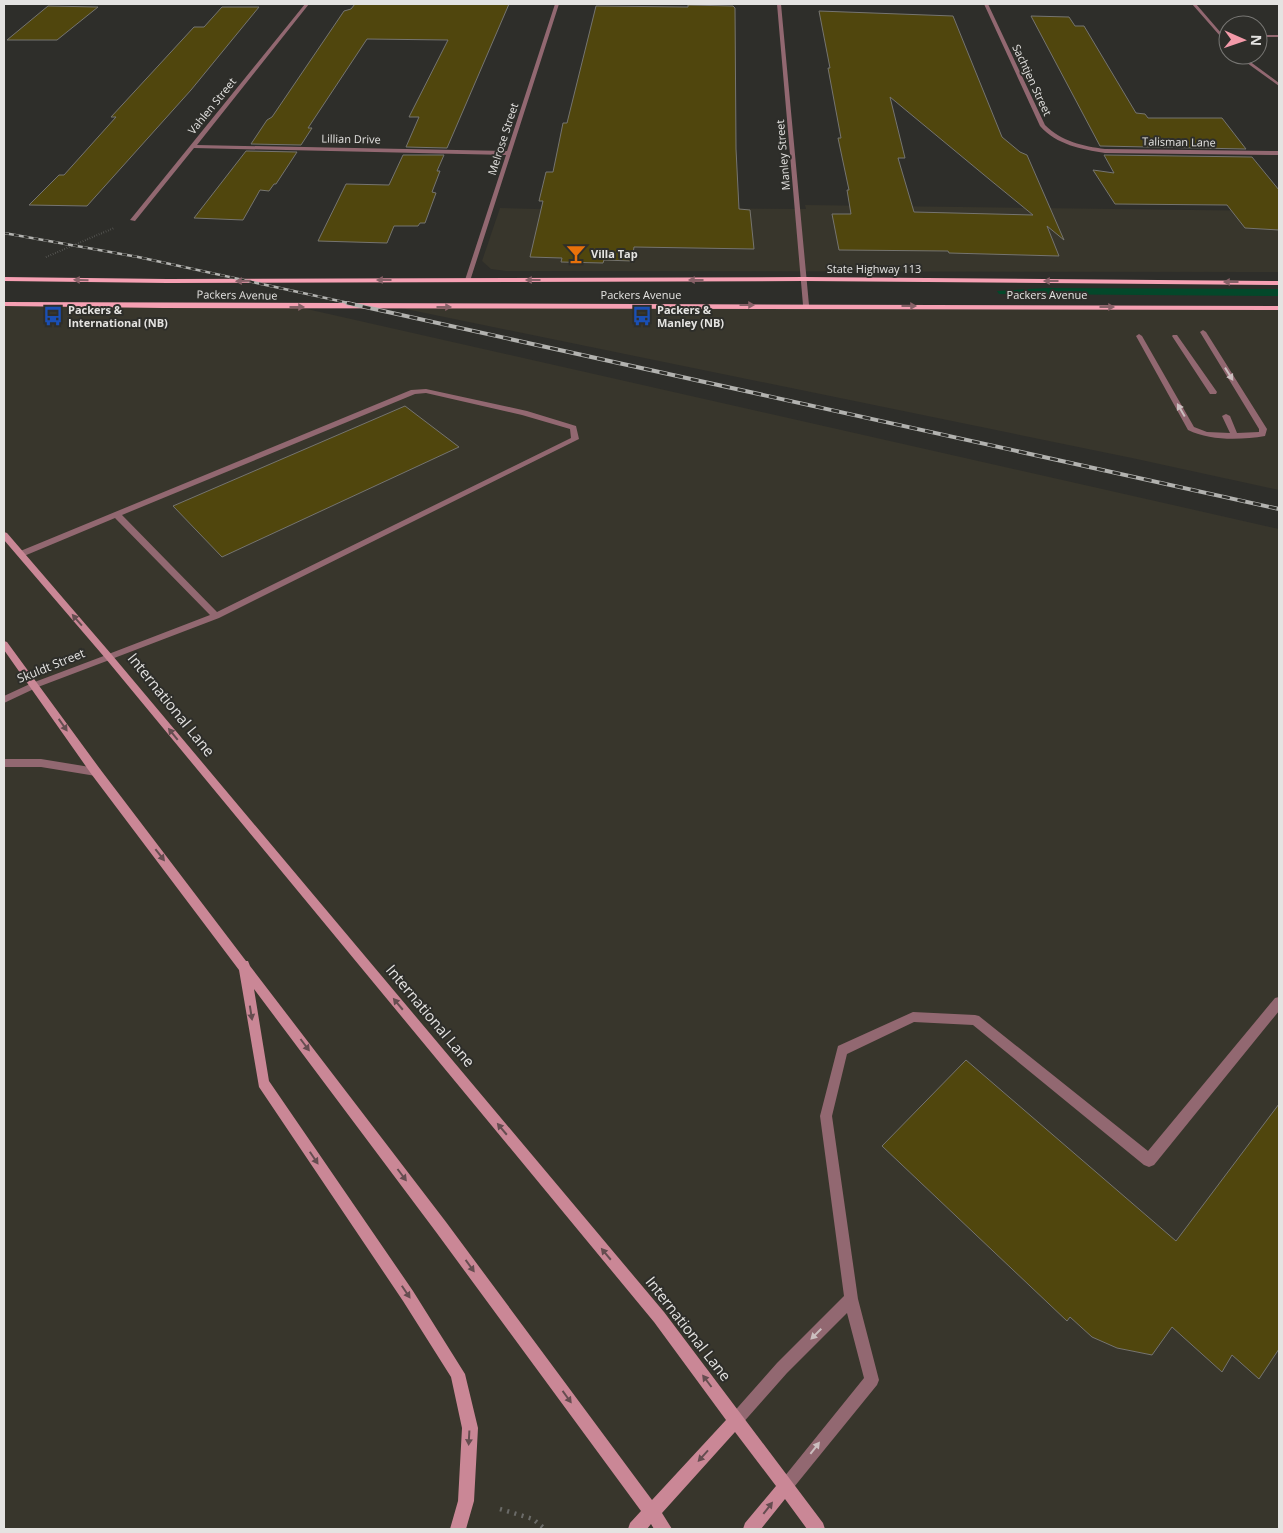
<svg xmlns="http://www.w3.org/2000/svg" width="1283" height="1533" font-family="'Open Sans',sans-serif">
	<style>
		.built { fill: #38362c }
		.green { fill: #03482a }
		.building { fill: #50460d; stroke: #757470; fill-rule: evenodd }
		.lines { fill: none; stroke-linecap: round; stroke-linejoin: round }
		.path-far1 { stroke: #6b6b68; stroke-width: 2; stroke-dasharray: 0.5 2; stroke-linecap: butt }
		.path { stroke: #6b6b68; stroke-width: 4.5; stroke-dasharray: 2 5.5; stroke-linecap: butt }
		.lane { fill: #926871; fill-rule: evenodd }
		.street { fill: #926871; fill-rule: evenodd }
		.secondary { fill: #ca8796; fill-rule: evenodd }
		.primary { fill: #f6a0b3; fill-rule: evenodd }
		.rail-far1-casing { stroke: #b2b2af; stroke-width: 2.5 }
		.rail-casing { stroke: #b2b2af; stroke-width: 4 }
		.rail-far1 { stroke: #2e2e2a; stroke-width: 2; stroke-dasharray: 5; stroke-linecap: butt }
		.rail { stroke: #2e2e2a; stroke-width: 2.5; stroke-dasharray: 8; stroke-linecap: butt }
		.oneway { fill: #886168 }
		.oneway2 { fill: #cbbebf }
		.oneway3 { fill: #654d50 }
		.labels { text-anchor: middle; stroke-width: 4; stroke-linejoin: round; paint-order: stroke }
		.far-street-label { font-size: 11px; fill: #e4e3e1; stroke: #2e2e2a }
		.far-poi-label { font-size: 11px; font-weight: bold; fill: #e4e3e1; stroke: #2e2e2a; text-anchor: start }
		.street-label { font-size: 12px; fill: #e4e3e1; stroke: #2e2e2a }
		.near-street-label { font-size: 15px; fill: #e4e3e1; stroke: #2e2e2a }
	</style>
	<rect width="100%" height="100%" fill="#2e2e2a"/>
	<path class="built" d="M805,205L1279,211V272L506,271L491,269L482,261L500,208L646,212L647,208L806,209Z
		M4,304L298,307L1279,529V1529H4Z
		M806,305L1279,308V490L1132,458L396,307Z"/>
	<path class="green" d="M1046,288L1279,289V296L999,294L997,291Z"/>
	<path class="building" d="M355,4H509L447,148L406,147L419,117H409L448,40L367,39L308,128H312L301,145L251,144L267,120L272,117L344,11L351,9Z
		M688,5L733,6L735,8L736,149L739,209L750,210L754,249L634,247L632,261L604,260L603,263L561,262L562,258L530,257L543,201H539L546,172H553L563,123H567L596,6L688,7Z
		M48,6L98,7L57,40H7Z
		M222,7H259L191,90L87,206L29,205L59,175H64L116,117H111L194,27H204Z
		M819,11L953,16L1002,137L1020,152L1027,155L1064,240L1047,226L1059,256L949,253L948,251L839,250L832,214H851L847,190H849L838,138H841L828,68H830ZM890,97L989,179L1033,215L914,212L898,158H905Z
		M1031,16L1069,17L1075,26H1084L1136,113L1145,114L1148,118H1222L1246,149L1100,146Z
		M246,151L297,152L276,184H274L269,191L260,190L243,220L194,218Z
		M403,155H444L437,171H440L432,192L436,193L425,223H420L418,226H394L387,243L318,241L346,184L389,185Z
		M1104,155L1252,157L1279,190V230L1245,228L1227,205L1115,204L1093,170L1114,173Z
		M405,406L459,447L222,557L173,506Z
		M966,1060L1176,1241L1279,1104V1349L1259,1379L1232,1355L1222,1372L1172,1327L1152,1355L1117,1348L1092,1337L1070,1317L1067,1321L882,1146Z"/>
	<g class="lines">
		<path class="path-far1" d="M46,257L114,228"/>
		<path class="path" d="M500,1509L533,1519L545,1529"/>
		<path class="lane" d="M1203,330L1206,332L1267,429L1265,436C1241,440 1210,441 1188,430L1136,336L1139,334L1142,336L1194,427L1207,432L1230,433L1222,416L1226,414L1230,416L1237,433L1259,432V429L1200,332Z
			M1173,335H1177L1217,392L1216,394H1210L1172,336Z
			M426,389L527,411L576,426L579,439L219,618L109,660L106,659L104,657L106,655L210,615L115,518L24,556L21,557L17,554L18,552L411,390ZM426,393L522,415L570,429L571,438L217,612L122,515L415,394Z
			M1279,997V1011L1154,1165L1149,1167L1144,1165L973,1025L914,1022L847,1054L832,1116L858,1299L879,1380L877,1385L790,1492L785,1495L780,1492L777,1487L780,1482L864,1378L847,1313L787,1373L741,1425L736,1428L731,1425L728,1420L731,1415L777,1363L844,1296L820,1116L838,1046L913,1012L975,1015L979,1016L1148,1151L1275,998Z"/>
		<path class="street" d="M305,4H309L197,145L507,151L555,4H559L470,281L465,280L506,155L194,148L135,221L130,220Z
			M777,4H781L809,305L806,307L803,305Z
			M984,4H988L1045,125C1062,142 1083,146 1105,149L1279,151V155L1105,153C1081,149 1057,145 1040,126Z
			M1192,4H1196L1228,41V45Z
			M1258,35H1279V37H1258Z
			M1236,55H1241L1279,83V86Z
			M109,654L112,655L114,657L112,659L38,687L4,703V696L32,683Z
			M4,759H41L96,768L100,769L101,772L100,775L96,776L41,767H4Z"/>
		<path class="secondary" d="M4,532L7,533L112,655L664,1312L823,1523L825,1529H807L785,1499L761,1529H743L745,1523L776,1486L735,1432L662,1513L672,1529H654L651,1524L647,1529H628L630,1523L641,1511L436,1232L254,989L269,1081L413,1291L465,1374L478,1428L474,1501L466,1529H450L458,1501L462,1428L451,1377L403,1301L259,1087L239,970L92,775L4,650V641L7,642L100,769L246,961H248L250,966L446,1222L652,1500L726,1420L654,1322L106,659L4,540Z"/>
		<path class="primary" d="M4,277L167,279L804,277L1279,281V285L804,281L167,283L4,281Z
			M4,302L1279,306V310L163,308L4,306Z"/>
		<defs>
			<path id="rail-far1" d="M4,233L138,257L353,304"/>
			<path id="rail" d="M347,303L1279,509"/>
		</defs>
		<use href="#rail-far1" class="rail-far1-casing"/>
		<use href="#rail" class="rail-casing"/>
		<use href="#rail-far1" class="rail-far1"/>
		<use href="#rail" class="rail"/>
	</g>
	<defs><path id="oneway-solid" d="M-6-.8H1V-3.2L6.5 0L1 3.2V.8H-6Z" transform="scale(1.25)"/></defs>
	<g class="oneway">
		<use href="#oneway-solid" transform="translate(81 280) rotate(-179)"/>
		<use href="#oneway-solid" transform="translate(384 280) rotate(-180)"/>
		<use href="#oneway-solid" transform="translate(533 280) rotate(180)"/>
		<use href="#oneway-solid" transform="translate(696 280) rotate(180)"/>
		<use href="#oneway-solid" transform="translate(243 281) rotate(179)"/>
		<use href="#oneway-solid" transform="translate(1051 281) rotate(-180)"/>
		<use href="#oneway-solid" transform="translate(1231 282) rotate(-180)"/>
		<use href="#oneway-solid" transform="translate(747 305)"/>
		<use href="#oneway-solid" transform="translate(909 306)"/>
		<use href="#oneway-solid" transform="translate(297 307)"/>
		<use href="#oneway-solid" transform="translate(444 307)"/>
		<use href="#oneway-solid" transform="translate(1107 307)"/>
	</g>
	<g class="oneway2">
		<use href="#oneway-solid" transform="translate(1229 374) rotate(58)"/>
		<use href="#oneway-solid" transform="translate(1181 410) rotate(-120)"/>
		<use href="#oneway-solid" transform="translate(816 1334) rotate(135)"/>
		<use href="#oneway-solid" transform="translate(815 1448) rotate(-52)"/>
	</g>
	<g class="oneway3">
		<use href="#oneway-solid" transform="translate(77 620) rotate(-131)"/>
		<use href="#oneway-solid" transform="translate(63 725) rotate(55)"/>
		<use href="#oneway-solid" transform="translate(173 734) rotate(-129)"/>
		<use href="#oneway-solid" transform="translate(160 855) rotate(52)"/>
		<use href="#oneway-solid" transform="translate(398 1004) rotate(-130)"/>
		<use href="#oneway-solid" transform="translate(251 1013) rotate(81)"/>
		<use href="#oneway-solid" transform="translate(305 1045) rotate(53)"/>
		<use href="#oneway-solid" transform="translate(502 1129) rotate(-130)"/>
		<use href="#oneway-solid" transform="translate(314 1158) rotate(56)"/>
		<use href="#oneway-solid" transform="translate(402 1175) rotate(53)"/>
		<use href="#oneway-solid" transform="translate(606 1254) rotate(-130)"/>
		<use href="#oneway-solid" transform="translate(470 1266) rotate(54)"/>
		<use href="#oneway-solid" transform="translate(406 1292) rotate(56)"/>
		<use href="#oneway-solid" transform="translate(707 1381) rotate(-127)"/>
		<use href="#oneway-solid" transform="translate(567 1397) rotate(54)"/>
		<use href="#oneway-solid" transform="translate(469 1438) rotate(93)"/>
		<use href="#oneway-solid" transform="translate(703 1456) rotate(132)"/>
		<use href="#oneway-solid" transform="translate(768 1508) rotate(-52)"/>
	</g>
	<defs>
		<symbol id="bar-bare" viewBox="-9 -9 18 18"><path d="M-6-5H6L.8 .8V4.5H3.5V6h-7V4.5H-.8V.8Z" fill="#e8710a" stroke="#2e2e2a" stroke-width="2.5" paint-order="stroke"/></symbol>
		<symbol id="bus-bare" viewBox="-9 -9 18 18"><path d="M-5-6H5V4H4V6H2V4H-2V6H-4V4H-5ZM-3.5-4V0h7V-4ZM-3.5 1.2v1.5H-2V1.2ZM2 1.2v1.5H3.5V1.2Z" fill="#1a4fb4" stroke="#2e2e2a" stroke-width="2.5" paint-order="stroke"/></symbol>
	</defs>
	<g fill-rule="evenodd">
		<use href="#bar-bare" x="562" y="240" width="28" height="28"/>
		<use href="#bus-bare" x="39" y="302" width="28" height="28"/>
		<use href="#bus-bare" x="628" y="302" width="28" height="28"/>
	</g>
	<g class="labels">
		<g class="far-street-label">
			<text transform="translate(1032 80) rotate(65)" y="4">Sachtjen Street</text>
			<text transform="translate(212 106) rotate(-51)" y="4">Vahlen Street</text>
			<text transform="translate(351 139) rotate(1)" y="4">Lillian Drive</text>
			<text transform="translate(503 139) rotate(-72)" y="4">Melrose Street</text>
			<text transform="translate(1179 142) rotate(1)" y="4">Talisman Lane</text>
			<text transform="translate(783 155) rotate(-95)" y="4">Manley Street</text>
			<text x="874" y="273">State Highway 113</text>
			<text transform="translate(237 295) rotate(1)" y="4">Packers Avenue</text>
			<text x="641" y="299">Packers Avenue</text>
			<text x="1047" y="299">Packers Avenue</text>
		</g>
		<g class="far-poi-label">
			<text x="591" y="258">Villa Tap</text>
			<text x="68" y="314">Packers &amp;<tspan x="68" dy="13">International (NB)</tspan></text>
			<text x="657" y="314">Packers &amp;<tspan x="657" dy="13">Manley (NB)</tspan></text>
		</g>
		<g class="street-label">
			<text transform="translate(51 666) rotate(-22)" y="4">Skuldt Street</text>
		</g>
		<g class="near-street-label">
			<text transform="translate(171 705) rotate(51)" y="5">International Lane</text>
			<text transform="translate(430 1016) rotate(50)" y="5">International Lane</text>
			<text transform="translate(688 1329) rotate(52)" y="5">International Lane</text>
		</g>
	</g>
	<rect width="1283" height="1533" fill="none" stroke="#e4e3e1" stroke-width="10"/>
	<g transform="translate(1243 40) rotate(92)"><circle r="24" fill="#2e2e2a" stroke="#777673"/>
	<path d="M0-4L9 19L0 12L-9 19Z" fill="#f39aa9"/>
	<text y="-8" font-size="14" font-weight="bold" text-anchor="middle" fill="#e4e3e1">N</text>
	</g>
</svg>
